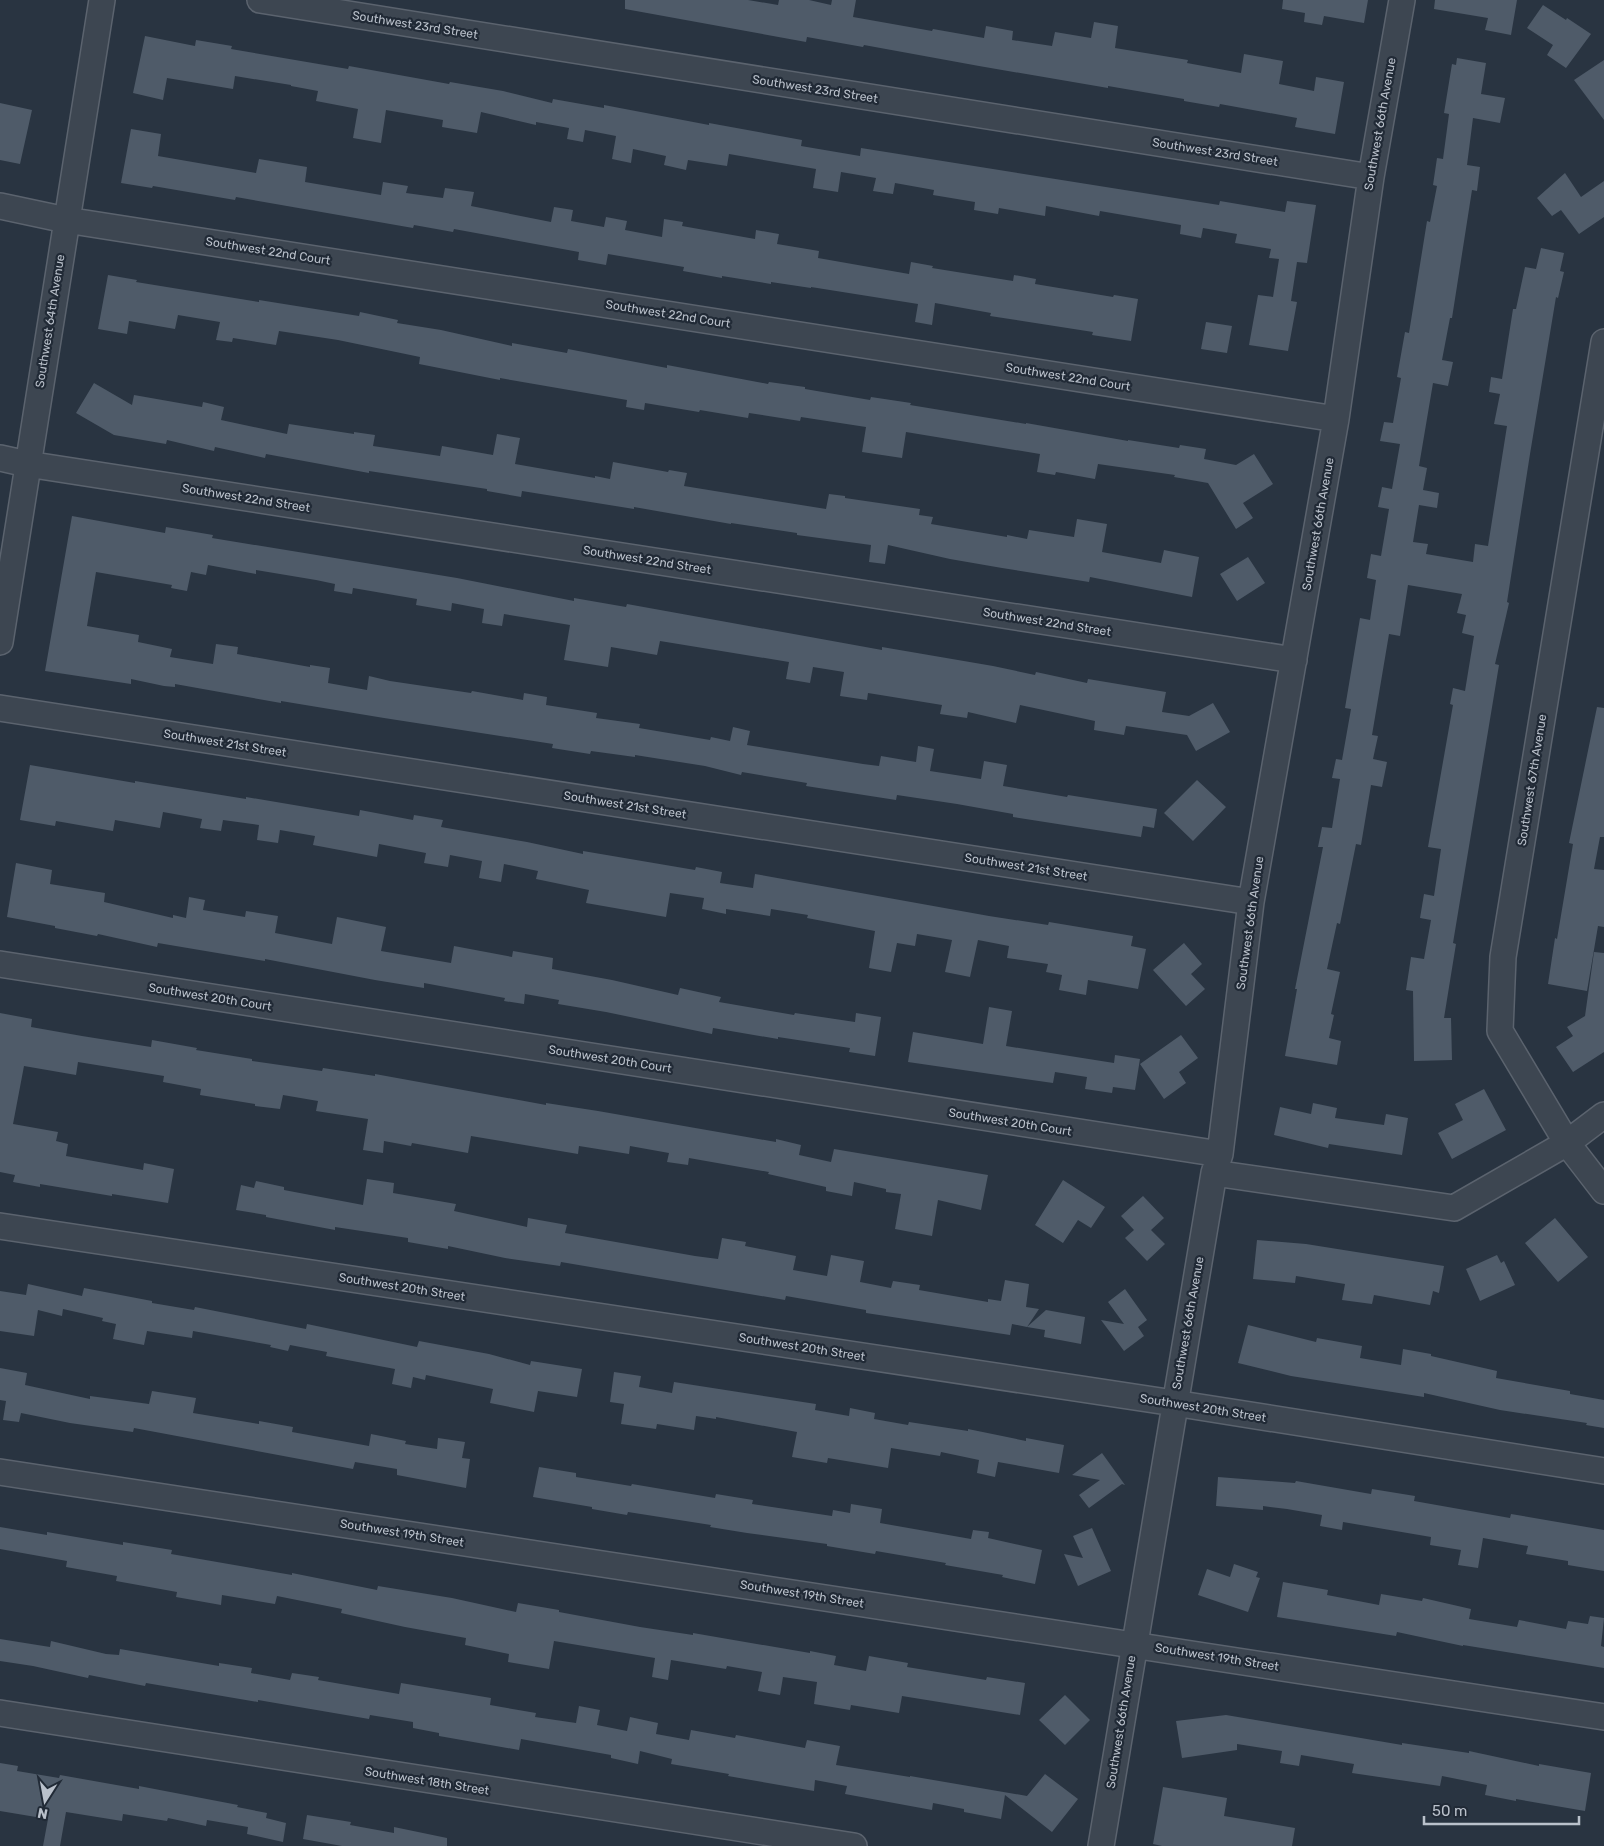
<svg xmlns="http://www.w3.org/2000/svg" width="1604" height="1846" font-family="Rubik,sans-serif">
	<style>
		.building { fill: #4f5b69 }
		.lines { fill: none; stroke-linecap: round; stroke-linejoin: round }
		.street-casing { stroke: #5b636e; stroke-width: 28 }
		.street { stroke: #3d4651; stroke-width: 25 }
		.labels { text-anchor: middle; stroke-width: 4.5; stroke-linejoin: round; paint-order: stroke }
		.street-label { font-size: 12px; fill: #bac1cb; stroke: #212a36 }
	</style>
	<rect width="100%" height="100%" fill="#293441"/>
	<path class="building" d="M625,0H748L778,5L779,0H809L831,5L832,0H856L853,17L932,31L933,29L984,38L986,26L1013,31L1012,40L1052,46L1055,32L1091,38L1094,22L1118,26L1115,48L1188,60L1187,63L1241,73L1244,54L1283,61L1279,84L1314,91L1316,77L1344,82L1335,134L1295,127L1297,118L1220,104L1219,107L1184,101V99L1108,86V88L979,66L864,45L863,47L807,37L806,42L625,9Z
		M1283,0H1368L1364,23L1324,16L1322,25L1304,22L1305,13L1282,9Z
		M1435,0H1517L1511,35L1485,30L1488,18L1434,9Z
		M1543,5L1566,20L1567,18L1591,34L1566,68L1547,55L1553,45L1527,28Z
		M145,36L195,46L196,40L232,46L231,49L348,69L349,66L449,84L450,82L503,91L552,103L553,99L604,108V105L709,125V123L802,140L801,146L860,156L861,148L1219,205L1220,201L1285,212L1287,201L1316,205L1307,263L1297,262L1291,301L1297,302L1288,351L1249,345L1258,295L1273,297L1279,259L1269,258L1271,249L1235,243L1237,234L1203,228L1201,238L1180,234L1181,225L1100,211L1099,216L1046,206L1045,216L999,208L998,214L974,210L975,202L933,195L934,190L895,183L893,194L873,191L876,178L841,172L838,192L813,188L816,169L729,154L727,166L688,160L686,170L664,165L666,156L633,149L631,163L612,159L616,136L585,130L583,142L567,139L569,128L536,122V125L481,112L477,133L442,127L443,120L386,110L381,143L353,138L358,109L316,101L318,91L291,86V85L235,76L233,89L167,78L163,100L133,93Z
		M1457,58L1486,63L1481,94L1505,98L1500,123L1473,118L1467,165L1480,167L1477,191L1472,190L1452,318H1450L1442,360L1453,362L1448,386L1433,383L1419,466L1427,468L1423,490L1439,493L1437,508L1419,505L1413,542L1428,544L1426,554L1473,562L1475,544L1488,546L1507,426L1494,424L1500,394L1489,392L1491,377L1502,379L1513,309H1516L1525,267L1536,269L1541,248L1564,253L1560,271L1564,272L1558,298L1556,297L1530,454L1507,602L1509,603L1495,664L1499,665L1453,943L1456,944L1444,1018H1451L1452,1060L1414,1061L1413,991L1406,990L1411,957L1424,959L1431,920L1420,918L1424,894L1434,896L1441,849L1428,847L1453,705L1450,704L1453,688L1465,691L1474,636L1462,633L1466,615L1457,613L1462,594L1408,585L1400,636L1389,634L1372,735L1378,736L1373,759L1387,762L1382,787L1371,785L1361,845L1356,844L1340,924L1337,923L1327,969L1340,972L1331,1014L1334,1015L1329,1038L1341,1041L1337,1065L1285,1056L1297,989H1295L1323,847H1318L1322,827L1332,828L1340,779L1332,778L1336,759L1342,760L1351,709L1345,708L1360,618L1370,620L1376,580L1367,578L1371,554L1381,556L1389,509L1378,507L1382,487L1392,489L1400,444L1380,441L1384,422L1393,423L1401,378L1397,377L1405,332L1409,333L1427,221L1430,222L1437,186L1433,185L1437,158L1443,159L1449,114L1444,113L1452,64L1456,65Z
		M1604,60V120L1574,80Z
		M0,103L32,110L20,164L0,160Z
		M131,129L161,134L158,156L256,173L259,159L307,167L305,182L381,195L383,182L408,186L406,193L443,198L445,188L474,192L471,206L551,222L554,207L573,210L571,221L604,227L606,217L627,221L625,230L662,237L664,219L683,222L682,226L755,239L756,230L779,234L777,244L819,251L818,258L909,274L911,262L933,266L932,268L1013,281L1014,275L1036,279L1035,284L1113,297L1114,295L1138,299L1131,341L1092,335L1093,332L990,316L991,313L935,303L932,325L915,322L918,304L811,287V288L771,282V284L722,276V278L683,271L684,267L608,254L606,265L578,260L579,252L454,229L453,232L414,225L413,228L236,197L235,200L153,186L152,188L121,183Z
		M1565,173L1581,197L1604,181V217L1579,234L1561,210L1552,216L1537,198Z
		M108,275L137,280L136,282L259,302V300L359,316L360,312L398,320L397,323L441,330L512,346V343L567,353L568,349L667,368V365L768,384L769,382L805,387V389L870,400L871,397L911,403L910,405L1026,424V423L1128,441V440L1179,448L1180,445L1206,449L1204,459L1236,465L1254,454L1273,484L1243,503L1253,518L1236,529L1208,483L1174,477L1175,475L1098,464L1095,479L1056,472L1055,475L1037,472L1040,454L906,432L902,458L862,452L866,427L801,417L800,421L749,413L748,418L700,410L699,412L645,403L644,410L626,407L627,400L500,378V380L419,364L420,357L338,340L279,331L276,345L233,338L232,342L216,340L220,322L178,315L175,329L129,321L127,334L98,329Z
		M1206,322L1232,326L1227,353L1201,349Z
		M94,383L132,405L134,395L202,407L203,402L224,407L221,420L287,434L289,424L354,434V432L375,435L373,446L440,456L442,446L493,455L497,434L520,438L515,464L595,478V476L610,479L613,462L668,472L669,470L687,473L684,486L826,509L829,494L845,496V498L920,509L919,515L933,517L931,524L1007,537V535L1027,539L1029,530L1074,537L1077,519L1107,524L1102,552L1161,563L1164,550L1199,557L1192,597L1090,577L1089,582L1002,568L950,559L888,545L885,564L869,562L871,545L797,535V533L731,523V524L634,507V509L522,491L521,497L487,491V489L369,471V473L266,454L265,458L215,447L214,451L167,440L166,444L114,435L76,413Z
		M72,516L165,533L166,527L213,535L212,538L457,578L574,601V598L626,607L627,604L882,650V647L993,666L1035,675L1036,672L1087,683L1088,679L1166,692L1162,712L1189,716L1213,703L1230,732L1196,751L1187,735L1126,726L1124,735L1094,730L1095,721L1020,705L1016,723L968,712L967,718L940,714L942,705L868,693L867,700L840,696L844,672L813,667L810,683L786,679L789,662L660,641L657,655L611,647L608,667L564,660L570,625L504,614L502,626L482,623L484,609L452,603L451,611L416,605L417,599L353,588L352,594L334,591L335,584L316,580L256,570V574L208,565L206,575L191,572L187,591L171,588L172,585L96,572L87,626L139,635L138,642L172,649L170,657L213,664L216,644L238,647L237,654L310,667V665L330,668L328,683L367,690L369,676L390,681L471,693L472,691L523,700L524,693L547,697L546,705L597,713L596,718L640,724L639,728L710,740L711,737L730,741L733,727L750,731L747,745L863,764L879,766L881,756L916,762L918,746L934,749L930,771L981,779L984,761L1007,765L1003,786L1067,797L1068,795L1157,809L1154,828L1143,826L1141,837L1013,817V814L957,804L897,795L896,800L806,786L807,783L742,772L741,775L705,766L635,755V757L591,751L590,754L552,748L553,744L384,718L281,701V703L175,684V687L164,686L131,679V684L45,671Z
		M1248,557L1265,583L1237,601L1220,574Z
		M1597,707L1604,708V837H1600L1594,869L1604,870V927L1598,926L1587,991L1548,984L1555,938L1557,939L1573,844L1569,843Z
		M30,765L135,783V781L246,799V797L359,816L360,810L413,820L414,815L443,820L441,827L527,842L583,854V851L695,870L696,867L722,872L720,883L753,888L755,874L989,916L1048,925L1049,922L1133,936L1131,946L1146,949L1138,989L1088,980L1086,995L1059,990L1062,975L1046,972L1048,964L1007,958L1009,946L978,940L970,977L945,972L952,940L917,934L915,946L897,943L891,972L869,968L875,931L807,918L808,915L771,909L770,916L726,909V914L702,909L704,898L670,893L666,917L586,903L589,890L536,879L538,871L504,864L501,882L479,878L482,861L450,855L448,867L424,863L426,853L379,844L377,857L313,845L315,836L280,830L278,843L257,840L259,825L223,820L221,831L200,828L202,819L163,812L160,828L115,820L113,831L56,821L55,826L20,820Z
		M1197,780L1226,807L1193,841L1164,813Z
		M16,863L52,870L50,884L105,893L104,902L173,918V915L186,918L189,897L205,900L203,910L245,917L246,911L278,916L275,933L332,944L337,917L386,927L381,951L451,963L454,946L512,957L513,951L553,958L552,969L612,980L678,995L680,988L721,997L719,1002L794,1015L795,1013L855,1022L856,1013L881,1017L875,1056L849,1052L850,1048L778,1037V1039L713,1028L712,1034L606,1012L558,1004L559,1000L525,994L524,1004L504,1001L505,998L424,983V988L375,980L265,959V961L158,943L157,947L98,934L97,936L55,928V926L7,917Z
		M1184,943L1202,964L1191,974L1205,989L1186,1006L1153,970Z
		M1594,952L1604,953V1052L1573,1072L1556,1047L1573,1036L1567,1027L1585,1016Z
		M989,1007L1012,1011L1006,1046L1114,1063L1115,1055L1140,1059L1135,1090L1113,1087L1112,1093L1085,1089L1087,1077L1055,1072L1053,1083L908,1062L913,1032L983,1044Z
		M0,1013L32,1019L31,1027L82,1036L151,1047L152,1040L197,1048L196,1050L252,1059V1061L322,1071L323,1068L375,1076V1074L546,1105V1103L598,1111L776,1142V1139L801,1145L799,1155L831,1162L834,1149L988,1175L981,1210L938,1200L932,1236L895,1229L901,1194L886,1192V1189L854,1182L852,1196L826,1191V1187L768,1174L769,1172L689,1158L688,1165L667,1162L669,1153L630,1146L629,1154L579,1146L578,1154L471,1136L468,1153L412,1143L411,1146L384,1141L383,1153L363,1150L368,1119L316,1111L318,1101L283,1095L280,1109L255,1106V1104L200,1095L201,1089L163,1082L164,1076L78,1062L76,1075L24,1066L13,1124L58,1132L56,1141L68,1144L66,1156L143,1170L144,1163L174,1169L168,1203L112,1194V1196L40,1184V1187L13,1182L15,1175L0,1172Z
		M1181,1035L1198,1058L1179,1072L1186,1083L1164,1099L1140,1064Z
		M1484,1089L1506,1130L1452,1159L1438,1133L1463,1120L1455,1104Z
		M1313,1103L1337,1108L1335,1118L1384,1125L1386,1114L1408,1118L1402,1155L1329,1144L1328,1148L1274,1135L1280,1107L1311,1114Z
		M367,1179L394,1183L393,1193L456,1204L454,1211L527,1227L528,1218L567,1225L565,1233L695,1256L718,1259L722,1238L746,1242L745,1246L796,1256L793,1270L827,1276L831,1255L864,1261L860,1282L891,1288L893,1281L920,1285L919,1290L988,1302V1299L1001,1301L1005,1280L1029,1284L1026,1307L1039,1309L1027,1327L1012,1324L1010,1335L866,1313V1310L786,1296L785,1300L561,1262L560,1266L505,1258L448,1246V1249L408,1242V1238L335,1227V1230L266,1217V1215L236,1210L241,1185L254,1188L256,1181L284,1187V1190L363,1205Z
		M1063,1180L1105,1207L1091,1228L1078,1220L1063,1243L1035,1225Z
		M1143,1196L1164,1218L1151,1230L1165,1244L1147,1261L1125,1238L1134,1230L1121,1216Z
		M1555,1218L1588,1257L1558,1282L1525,1243Z
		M1257,1240L1306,1244L1444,1266L1439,1293L1433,1291L1430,1305L1374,1295L1372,1304L1342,1300L1345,1284L1296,1276L1295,1283L1253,1279Z
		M1497,1255L1501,1263L1504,1261L1515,1285L1480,1301L1466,1269Z
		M28,1284L82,1296L84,1288L152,1301V1303L194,1310L195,1307L306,1329L307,1324L417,1347L419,1341L489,1354L530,1365L531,1361L582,1369L577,1397L538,1391L534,1412L490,1403L493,1389L426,1375L425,1380L413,1377L411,1388L392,1384L395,1369L326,1356L327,1352L290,1345L288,1351L270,1347L271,1345L193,1331L192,1338L147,1331L144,1345L113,1339L116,1324L102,1321L103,1318L63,1309L62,1316L38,1310L34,1336L0,1331V1291L26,1295Z
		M1125,1289L1147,1320L1138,1327L1144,1336L1124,1351L1101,1320L1124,1324L1108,1302Z
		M1046,1310L1085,1317L1081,1344L1044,1337L1045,1330L1027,1327Z
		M1248,1325L1316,1342L1317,1338L1362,1346L1360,1358L1401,1365L1403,1349L1431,1354V1356L1497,1371L1496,1378L1570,1391V1394L1604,1400V1428L1586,1425L1587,1423L1500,1410L1424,1393V1397L1291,1376L1238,1363Z
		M0,1368L27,1373L25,1385L90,1399V1396L149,1404L152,1391L196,1398L193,1413L259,1424V1421L293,1427L292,1432L369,1446L371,1434L406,1441L405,1444L437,1449L438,1438L465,1442L462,1458L470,1459L466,1488L397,1475V1469L355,1462L353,1469L134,1428L133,1432L70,1423L21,1413L19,1422L3,1420L6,1401L0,1400Z
		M614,1372L641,1376L639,1387L672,1393L674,1382L816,1404L815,1410L849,1416L850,1408L875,1413L874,1419L908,1425L909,1422L968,1431V1429L1026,1441V1438L1064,1445L1059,1473L998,1462L995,1477L977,1473L979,1460L941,1452L940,1456L891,1448L888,1468L828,1458L827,1463L792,1457L797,1432L716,1417V1419L696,1416L694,1430L657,1424L656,1429L621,1424L624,1404L610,1402Z
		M1102,1453L1125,1485L1122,1484L1089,1508L1079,1495L1100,1480L1072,1475Z
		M539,1467L576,1473V1477L631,1486L632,1484L715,1498L716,1494L753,1500L752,1504L832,1516L833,1510L850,1513L851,1504L882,1509L880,1523L971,1539L973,1530L989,1532L988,1538L1042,1550L1035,1584L1002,1577L1003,1575L945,1565L946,1563L876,1551L875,1554L827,1546V1544L747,1533L710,1527L711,1525L628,1512L627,1515L592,1509V1507L533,1497Z
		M1218,1477L1295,1483L1296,1481L1371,1494L1372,1489L1415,1496L1414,1501L1510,1518L1511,1514L1604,1530V1571L1568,1565V1561L1526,1554L1528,1546L1483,1538L1478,1568L1458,1565L1461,1550L1430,1545L1431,1537L1343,1522L1342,1530L1320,1526L1322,1515L1287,1509L1263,1506V1510L1216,1506Z
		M0,1527L47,1535V1532L123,1545V1542L172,1550L171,1554L292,1575V1573L377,1590L378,1586L452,1598L516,1612L518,1603L559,1610V1612L640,1627L693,1635V1633L810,1653V1651L836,1656L834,1665L866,1671L869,1656L908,1663L907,1667L986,1680L987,1677L1025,1683L1020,1715L902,1696L899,1713L851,1705L850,1710L814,1704L817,1682L783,1677L780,1695L758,1691L762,1672L727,1666L726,1669L671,1660L668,1680L652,1677L655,1658L554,1641L549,1669L508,1662L509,1654L465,1645L466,1638L405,1627L341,1613L342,1609L277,1596L275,1604L222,1595L221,1605L176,1597L177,1592L116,1581L117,1576L66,1567L67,1561L0,1549Z
		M1092,1528L1111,1571L1078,1586L1064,1554L1083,1558L1073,1536Z
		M1234,1564L1258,1572L1256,1577L1260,1578L1248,1612L1198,1595L1207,1569L1230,1577Z
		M1283,1582L1328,1590L1327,1595L1379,1605L1381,1594L1422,1601L1423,1598L1471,1609L1469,1619L1517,1627L1519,1620L1566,1629L1568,1621L1588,1624L1590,1616L1604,1618L1601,1646L1604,1647V1668L1463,1645V1646L1397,1632L1396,1636L1277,1617Z
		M0,1639L50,1647L51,1641L106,1654L119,1655L120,1649L219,1666V1663L252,1668L251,1673L290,1680L292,1673L319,1677L318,1680L399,1694L401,1683L491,1698L490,1705L536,1713L535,1717L576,1723L579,1706L600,1710L597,1725L627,1731L630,1717L658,1723L656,1734L689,1740L691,1730L735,1738L736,1735L805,1748L807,1740L840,1746L836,1765L910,1777V1776L1027,1796L1045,1774L1078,1799L1052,1832L1005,1795L1001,1819L964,1812V1809L933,1803L932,1810L845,1794L847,1786L815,1780L814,1791L728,1776L729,1774L671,1764L672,1759L640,1751L638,1764L611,1758V1755L521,1739L519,1750L439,1736V1733L413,1728V1722L370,1715L369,1719L258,1700V1702L146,1683L145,1686L89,1675L88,1678L33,1666L0,1661Z
		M1065,1695L1090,1720L1065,1745L1039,1720Z
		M1226,1715L1402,1745V1743L1469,1753V1751L1539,1766V1764L1591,1773L1585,1811L1516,1799V1801L1485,1795L1487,1785L1442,1776L1440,1786L1352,1773L1354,1764L1301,1755L1299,1766L1280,1763L1282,1751L1237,1744V1750L1182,1758L1176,1721Z
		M0,1763L18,1766L17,1771L59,1778L60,1775L139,1789V1786L238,1805L237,1807L267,1813L266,1818L286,1823L283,1842L247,1834L248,1827L207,1820L206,1826L168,1818L167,1821L123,1814L122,1821L66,1812L60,1846H43L48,1819L0,1811Z
		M1163,1787L1227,1798L1224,1816L1295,1828L1292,1846H1162L1153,1844Z
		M307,1815L351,1822L350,1825L394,1833V1827L447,1838V1846H342L303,1839Z"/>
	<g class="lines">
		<defs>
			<path id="street" d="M260,0L1371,177
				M0,206L66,220L1336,419
				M1604,342L1503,957L1500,1031L1567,1143L1604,1191
				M0,458L27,464L1294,660
				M0,642L102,0
				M0,708L1251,902
				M0,964L1220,1154
				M1214,1173L1454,1208L1567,1143L1604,1115
				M0,1226L1174,1403L1604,1471
				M0,1472L1604,1717
				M0,1713L854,1846
				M1101,1846L1214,1173L1220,1154L1251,902L1336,419L1371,177L1402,0"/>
		</defs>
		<use href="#street" class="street-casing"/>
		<use href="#street" class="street"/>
	</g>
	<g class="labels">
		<g class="street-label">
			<text transform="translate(415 25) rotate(9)" y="4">Southwest 23rd Street</text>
			<text transform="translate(815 89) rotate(9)" y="4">Southwest 23rd Street</text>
			<text transform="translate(1380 124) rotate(-80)" y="4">Southwest 66th Avenue</text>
			<text transform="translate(1215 152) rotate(9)" y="4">Southwest 23rd Street</text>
			<text transform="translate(268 251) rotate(9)" y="4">Southwest 22nd Court</text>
			<text transform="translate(668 314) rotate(9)" y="4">Southwest 22nd Court</text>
			<text transform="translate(50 321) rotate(-81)" y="4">Southwest 64th Avenue</text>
			<text transform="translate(1068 377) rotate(9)" y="4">Southwest 22nd Court</text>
			<text transform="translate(246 498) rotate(9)" y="4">Southwest 22nd Street</text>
			<text transform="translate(1318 524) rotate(-80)" y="4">Southwest 66th Avenue</text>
			<text transform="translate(647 560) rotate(9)" y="4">Southwest 22nd Street</text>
			<text transform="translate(1047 622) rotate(9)" y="4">Southwest 22nd Street</text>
			<text transform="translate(225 743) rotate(9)" y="4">Southwest 21st Street</text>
			<text transform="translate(1532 780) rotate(-81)" y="4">Southwest 67th Avenue</text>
			<text transform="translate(625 805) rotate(9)" y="4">Southwest 21st Street</text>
			<text transform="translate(1026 867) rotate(9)" y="4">Southwest 21st Street</text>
			<text transform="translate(1250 923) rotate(-82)" y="4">Southwest 66th Avenue</text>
			<text transform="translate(210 997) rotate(9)" y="4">Southwest 20th Court</text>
			<text transform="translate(610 1059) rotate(9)" y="4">Southwest 20th Court</text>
			<text transform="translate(1010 1122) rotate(9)" y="4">Southwest 20th Court</text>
			<text transform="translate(402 1287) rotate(9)" y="4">Southwest 20th Street</text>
			<text transform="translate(1188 1323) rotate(-80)" y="4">Southwest 66th Avenue</text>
			<text transform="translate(802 1347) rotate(9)" y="4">Southwest 20th Street</text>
			<text transform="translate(1203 1408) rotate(9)" y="4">Southwest 20th Street</text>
			<text transform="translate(402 1533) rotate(9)" y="4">Southwest 19th Street</text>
			<text transform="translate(802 1594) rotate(9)" y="4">Southwest 19th Street</text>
			<text transform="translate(1217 1657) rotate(9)" y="4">Southwest 19th Street</text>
			<text transform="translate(1121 1722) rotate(-81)" y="4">Southwest 66th Avenue</text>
			<text transform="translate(427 1781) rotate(9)" y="4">Southwest 18th Street</text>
		</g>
	</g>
	<g transform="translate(45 1801) rotate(191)" stroke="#212a36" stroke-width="4" paint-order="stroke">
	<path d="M0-4L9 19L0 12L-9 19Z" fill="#bac1cb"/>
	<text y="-8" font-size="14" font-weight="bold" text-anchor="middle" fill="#bac1cb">N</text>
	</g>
	<path d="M1424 1816v8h155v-8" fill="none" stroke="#bac1cb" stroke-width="2.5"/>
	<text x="1432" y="1816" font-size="15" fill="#bac1cb" stroke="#212a36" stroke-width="4" paint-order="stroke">50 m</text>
</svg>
